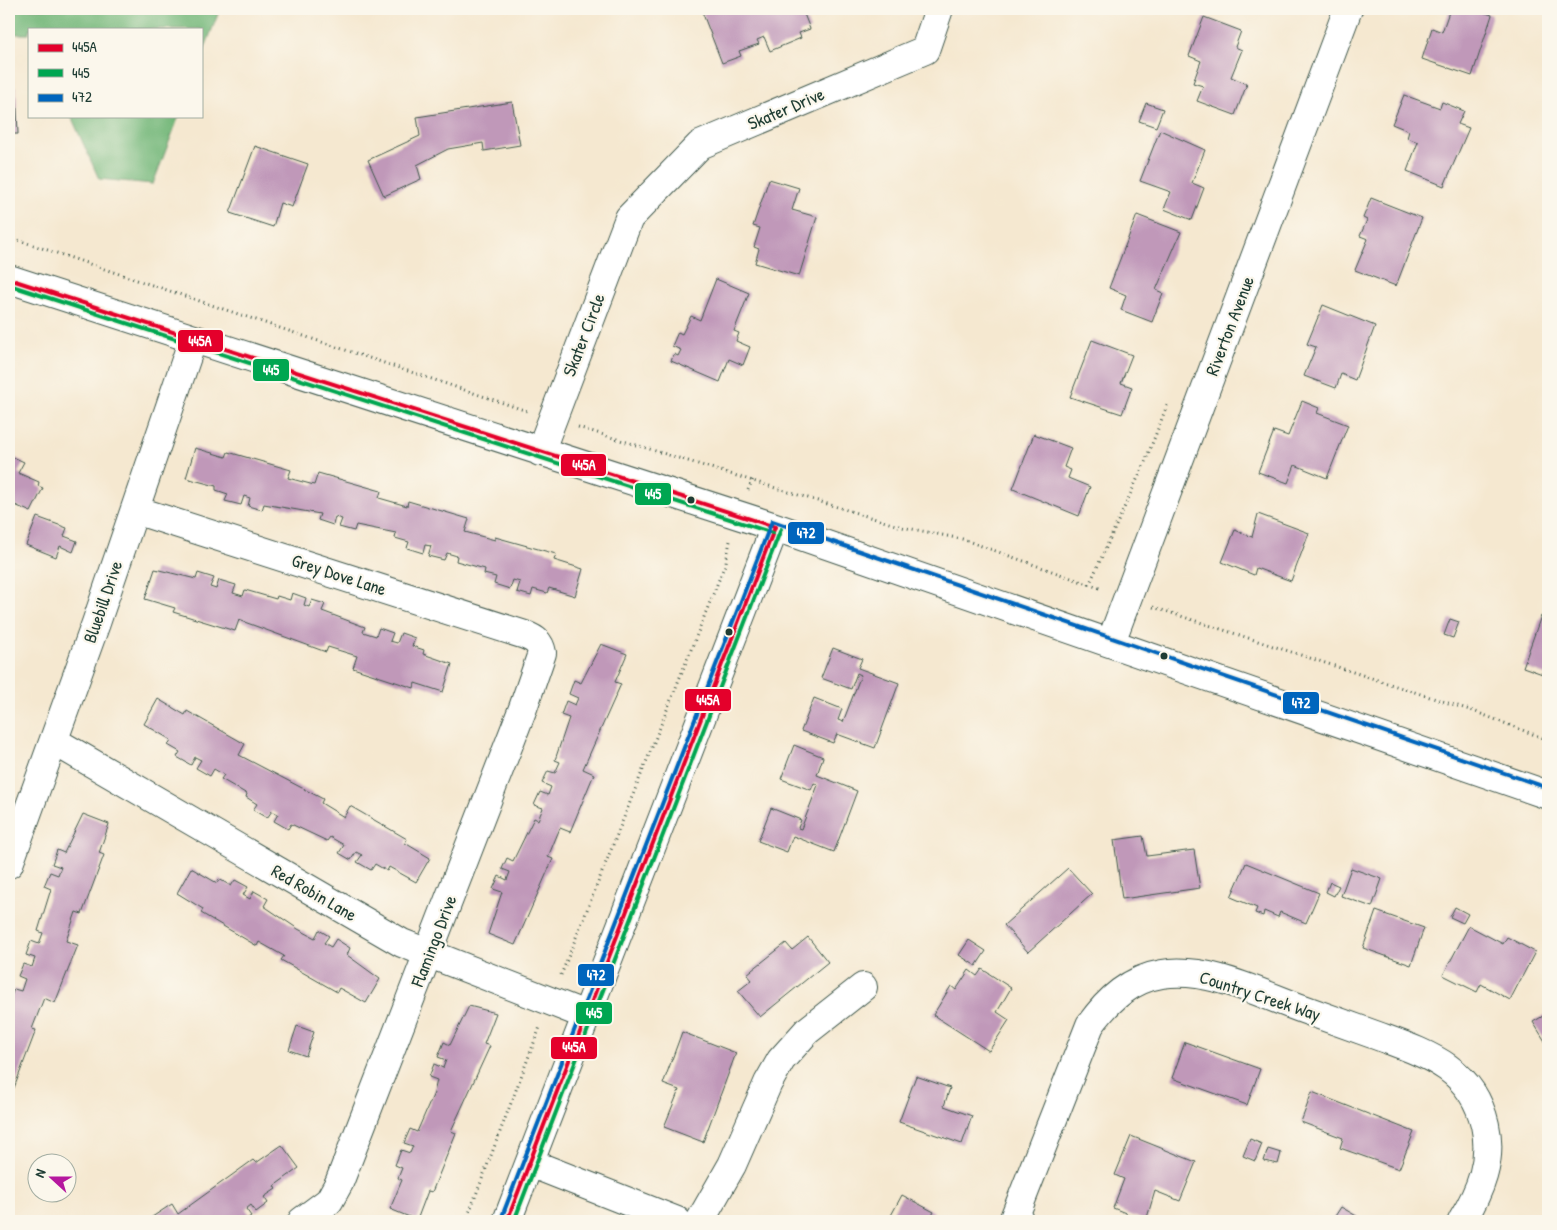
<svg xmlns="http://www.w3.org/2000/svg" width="1557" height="1230" font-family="'Patrick Hand',sans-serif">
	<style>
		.forest { fill: #75b87a; stroke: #4a7a57 }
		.building { fill: #c098b9 }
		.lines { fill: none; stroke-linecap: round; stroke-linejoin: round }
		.minor-casing { stroke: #3f574b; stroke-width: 30 }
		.path { stroke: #3f574b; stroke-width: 3; stroke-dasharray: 1 4; stroke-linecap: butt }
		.minor { stroke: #fff; stroke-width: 28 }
		.bus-1-casing { stroke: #fbf7ec; stroke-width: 8 }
		.bus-2-casing { stroke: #fbf7ec; stroke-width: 8 }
		.bus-3-casing { stroke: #fbf7ec; stroke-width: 8 }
		.bus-1 { stroke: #e4002b; stroke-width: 4 }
		.bus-2 { stroke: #00a651; stroke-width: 4 }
		.bus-3 { stroke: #0065bd; stroke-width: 4 }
		.bus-dot { fill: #1f3d34; stroke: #fbf7ec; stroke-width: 2 }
		.labels { text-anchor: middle; stroke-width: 4.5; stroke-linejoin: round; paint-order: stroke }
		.street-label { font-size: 18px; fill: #1f3d34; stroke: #fbf7ec }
		.line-badge { stroke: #fbf7ec; stroke-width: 2 }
		.badge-label { font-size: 14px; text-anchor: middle; font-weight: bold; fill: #fff }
	</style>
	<rect width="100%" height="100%" fill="#fbf7ec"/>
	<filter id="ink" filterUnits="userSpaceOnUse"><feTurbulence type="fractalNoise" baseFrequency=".02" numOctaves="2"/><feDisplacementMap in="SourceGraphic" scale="10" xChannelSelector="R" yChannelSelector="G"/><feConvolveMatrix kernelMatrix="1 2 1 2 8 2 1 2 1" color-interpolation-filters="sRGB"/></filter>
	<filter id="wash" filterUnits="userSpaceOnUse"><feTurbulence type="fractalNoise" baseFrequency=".0096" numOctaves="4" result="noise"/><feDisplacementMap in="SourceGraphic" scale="20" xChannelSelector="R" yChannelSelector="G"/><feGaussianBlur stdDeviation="1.12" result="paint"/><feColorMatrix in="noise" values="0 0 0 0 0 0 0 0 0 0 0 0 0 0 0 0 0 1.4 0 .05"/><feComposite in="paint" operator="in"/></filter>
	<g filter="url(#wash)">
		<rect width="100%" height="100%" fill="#f5e8d0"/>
		<path class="forest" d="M9,9H220L201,58V29H29V34H9Z
			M71,116H179L153,184L99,179Z"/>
		<g id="blocks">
			<path class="building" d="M701,9H802L810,29L799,33L801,38L770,51L764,37L757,40L759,44L739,51L741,56L722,63Z
				M1450,9H1474L1492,15L1472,76L1422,59L1432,28L1442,32Z
				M1204,17L1241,31L1235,47L1242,50L1231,77L1247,84L1235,115L1197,101L1203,86L1193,83L1201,61L1189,56Z
				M16,87L18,134H9V88Z
				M1404,95L1440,108L1442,102L1464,111L1458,124L1469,128L1444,186L1407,171L1418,142L1407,138L1409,131L1392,124Z
				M512,102L520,145L484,151L483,143L448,149L417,165L421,179L384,196L368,160L420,136L417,117Z
				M1146,103L1163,109L1156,127L1139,121Z
				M1160,130L1205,150L1192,183L1204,188L1192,220L1164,209L1171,192L1140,181Z
				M255,146L308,164L292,207L280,203L273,227L230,213Z
				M769,179L799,188L792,210L817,217L799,276L755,263L759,249L754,247L760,228L753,226Z
				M1371,198L1422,218L1396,286L1355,270L1368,239L1360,236L1367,220L1363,218Z
				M1137,215L1181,232L1156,290L1163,293L1152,322L1121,310L1126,295L1109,288Z
				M716,279L749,293L734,331L739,333L736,341L750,347L743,365L729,359L720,382L671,361L674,354L678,356L681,350L672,346L678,332L682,334L691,316L700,320Z
				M1323,305L1375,326L1355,380L1341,374L1336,388L1304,376L1316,347L1307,344Z
				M1092,340L1132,355L1121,383L1132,387L1122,414L1070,397Z
				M1302,401L1319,408L1317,413L1348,425L1327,478L1295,465L1288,483L1258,472L1274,431L1288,436Z
				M1034,434L1071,448L1064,467L1071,470L1068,478L1090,487L1079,516L1013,489Z
				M195,448L226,457L228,452L291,470L288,478L314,485L318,473L381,491L379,498L407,506L408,501L469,519L465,532L495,540V537L556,554L554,560L583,569L575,596L549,588L547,593L533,589L531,596L517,592L520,582L513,580L510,589L494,584L496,577L484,574L485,569L456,561L457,556L447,553L444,560L428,556L431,546L425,545L423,553L407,548L409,542L395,538L396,533L356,525L354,531L339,527L342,519L335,517L333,525L318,520L320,514L264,504L262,510L248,506L250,498L244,496L241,505L225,501L228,494L216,490V486L186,478Z
				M9,455L24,462L18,473L39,482L38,486L43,488L31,512L15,505L9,520Z
				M1258,514L1309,533L1291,581L1256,568L1254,575L1222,562L1235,530L1252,537Z
				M37,517L67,528L64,536L77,541L73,552L60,546L56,557L26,545Z
				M155,569L196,579L198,573L214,578L210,587L216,589L219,580L236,585L233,593L243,596L245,590L276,599L277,596L290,600L292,593L306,598L304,605L309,607L312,600L325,604L322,611L365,627L363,632L376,636L379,628L393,633L390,641L397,643L401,633L415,638L412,646L424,650L423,654L452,664L443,692L415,683L414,688L353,668L357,656L328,647L326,652L239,620L235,631L173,612L175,608L145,599Z
				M1548,608V676L1523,667L1541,616L1545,617Z
				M1450,619L1459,622L1453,638L1444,635Z
				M601,644L627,654L615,682L621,684L583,769L594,774L570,832L560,828L548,857L553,859L515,945L488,934L502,892L493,889L499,876L507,880L510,872L502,869L507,858L513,861L534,818L538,820L543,808L534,805L540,792L548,795L551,787L542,783L548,771L555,773L560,762L555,760L569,718L561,715L566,701L575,705L578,698L569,694L574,680L581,683Z
				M833,648L862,659L858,668L899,683L875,748L837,734L833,743L801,731L814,698L842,709L838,720L843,722L861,675L857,673L851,689L821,678Z
				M158,699L185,715L187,711L245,744L239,755L323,799L321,803L344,817L350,806L407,839L405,843L430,858L416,882L389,867L387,871L375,864L371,870L357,862L362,855L356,852L351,860L339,853L344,845L330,837L327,841L291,824L288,829L274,821L278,814L272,811L267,818L253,810L257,804L246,797L247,794L221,779L224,775L214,769L210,776L196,768L201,760L195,757L191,765L177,757L180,752L168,745L171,740L144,724Z
				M794,745L823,757L817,775L857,791L834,852L793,836L787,852L758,841L771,808L801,820L798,828L801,829L818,785L814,783L811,790L781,779Z
				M83,814L109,824L99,853L104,855L82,914L76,912L66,941L78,945L55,1003L44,998L32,1029L36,1030L14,1088L9,1087V1001L14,989L21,991L25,979L18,976L23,964L32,967L35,958L26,955L31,941L39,944L43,933L38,931L51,889L44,886L50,872L58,875L61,867L52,864L57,850L64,853Z
				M1143,836L1147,856L1194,850L1200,888L1122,899L1114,840Z
				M1246,863L1319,893L1306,923L1280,912L1278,917L1264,911L1263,916L1255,913L1257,908L1231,897Z
				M191,868L217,883L219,879L231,886L235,880L248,887L243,895L250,899L254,891L268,899L264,906L298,929L315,938L319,930L329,936L324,943L331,947L336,939L350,948L347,955L380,979L366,1003L339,988L337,992L281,960L284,956L259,942L257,946L201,913L203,909L177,893Z
				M1068,868L1092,894L1028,952L1004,925Z
				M1351,868L1382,879L1372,907L1341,896Z
				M1330,882L1339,886L1334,896L1326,892Z
				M1455,907L1468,914L1463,923L1450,917Z
				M1376,911L1424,928L1411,965L1363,948Z
				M1469,926L1503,944L1507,937L1535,952L1510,1000L1481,984L1477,992L1443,975Z
				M808,937L828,962L760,1017L738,991L752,980L747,974L786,943L792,950Z
				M969,940L986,951L976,966L959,955Z
				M982,969L1011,988L997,1012L1009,1020L989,1051L933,1015L951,986L956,990L969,970L977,976Z
				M469,1006L496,1013L484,1044L490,1046L451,1131L456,1133L432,1192L428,1191L417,1220L390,1209L402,1180L398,1178L402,1168L395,1165L401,1150L410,1153L413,1146L404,1143L410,1129L417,1132L434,1093L437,1080L429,1077L434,1064L443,1068L446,1060L438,1057L444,1042L450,1045Z
				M1548,1013V1046L1533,1022Z
				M297,1026L314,1032L306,1056L289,1050Z
				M682,1032L736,1053L703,1142L664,1127L679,1090L663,1084Z
				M1185,1042L1260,1069L1247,1105L1172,1078Z
				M916,1076L950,1088L944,1106L972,1116L962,1144L899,1122Z
				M1312,1092L1414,1132L1399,1169L1340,1148L1343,1138L1301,1122Z
				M1131,1136L1196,1162L1180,1201L1155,1191L1146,1221L1113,1208L1124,1179L1115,1175Z
				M1250,1139L1262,1144L1255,1161L1243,1156Z
				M282,1145L299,1168L274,1186L276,1189L264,1197L268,1203L256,1212L251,1205L246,1209L251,1216L244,1221H235L233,1219L229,1221H146L172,1204L178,1214L253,1160L256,1163Z
				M1268,1149L1281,1153L1278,1164L1264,1161Z
				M902,1195L934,1212L929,1221H888Z
				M1341,1207L1365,1221H1332Z"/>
		</g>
	</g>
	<g filter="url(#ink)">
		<use href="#blocks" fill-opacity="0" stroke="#3f574b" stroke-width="1"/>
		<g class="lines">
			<defs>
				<path id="minor" d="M9,279L775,527L1548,795
					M540,452L629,218L700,145L925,50L939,9
					M135,510L525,635C535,639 540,642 542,653L523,708L339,1183L329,1201L302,1221
					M1111,642L1348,9
					M54,741L402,943L588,1016
					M9,864L96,623L193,339
					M530,1163L677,1221
					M507,1221L775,527
					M700,1221L732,1165L768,1083L781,1060L807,1031L863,987
					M1013,1221L1090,1025C1108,1000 1130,979 1162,974C1207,966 1261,994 1303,1009C1328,1018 1353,1027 1378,1036C1427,1054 1472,1068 1485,1125C1493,1161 1480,1191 1462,1221"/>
			</defs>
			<use href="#minor" class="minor-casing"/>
			<path class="path" d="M9,237L527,411
				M578,427L902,527L962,539L1102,589
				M748,490L753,479
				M1089,585L1145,462L1168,403
				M1153,607L1476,712L1548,740
				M561,975L726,562L730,541
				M466,1221L540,1027"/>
			<use href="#minor" class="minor"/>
			<defs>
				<path id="bus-1" d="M9,279L775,527
					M507,1221L775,527"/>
				<path id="bus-2" d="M9,285L773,533
					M514,1221L781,529"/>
				<path id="bus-3" d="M501,1219L772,521L1548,788"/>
			</defs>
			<use href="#bus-1" class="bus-1-casing"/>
			<use href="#bus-2" class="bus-2-casing"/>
			<use href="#bus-3" class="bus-3-casing"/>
			<use href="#bus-1" class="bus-1"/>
			<use href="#bus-2" class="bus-2"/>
			<use href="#bus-3" class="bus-3"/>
		</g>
	</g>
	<g class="bus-dot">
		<circle cx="691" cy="500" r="4.5"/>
		<circle cx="729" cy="632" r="4.5"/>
		<circle cx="1164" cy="656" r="4.5"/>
	</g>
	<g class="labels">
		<g class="street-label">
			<text transform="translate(786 109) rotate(-23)" y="6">Skater Drive</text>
			<text transform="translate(1230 326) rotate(-69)" y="6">Riverton Avenue</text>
			<text transform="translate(584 335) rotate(-69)" y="6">Skater Circle</text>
			<text transform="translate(339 575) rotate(18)" y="6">Grey Dove Lane</text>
			<text transform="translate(103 602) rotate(-71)" y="6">Bluebill Drive</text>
			<text transform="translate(314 893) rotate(30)" y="6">Red Robin Lane</text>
			<text transform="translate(434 941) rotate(-69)" y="6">Flamingo Drive</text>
			<text transform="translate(1260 996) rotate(18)" y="6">Country Creek Way</text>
		</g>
	</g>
	<g class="line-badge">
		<rect x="177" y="329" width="47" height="24" rx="5" fill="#e4002b"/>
		<rect x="252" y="358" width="38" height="24" rx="5" fill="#00a651"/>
		<rect x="560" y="453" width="47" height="24" rx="5" fill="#e4002b"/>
		<rect x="634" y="482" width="38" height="24" rx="5" fill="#00a651"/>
		<rect x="787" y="521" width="38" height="24" rx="5" fill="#0065bd"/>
		<rect x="684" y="688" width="48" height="24" rx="5" fill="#e4002b"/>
		<rect x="1282" y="691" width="38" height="24" rx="5" fill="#0065bd"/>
		<rect x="577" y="963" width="38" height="24" rx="5" fill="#0065bd"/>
		<rect x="575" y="1001" width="38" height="24" rx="5" fill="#00a651"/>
		<rect x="550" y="1036" width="48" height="24" rx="5" fill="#e4002b"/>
	</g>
	<g class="badge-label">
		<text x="200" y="346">445A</text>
		<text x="271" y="375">445</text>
		<text x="584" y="470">445A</text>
		<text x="653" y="499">445</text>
		<text x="806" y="538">472</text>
		<text x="708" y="705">445A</text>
		<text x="1301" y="708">472</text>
		<text x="596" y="980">472</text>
		<text x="594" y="1018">445</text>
		<text x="574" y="1052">445A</text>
	</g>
	<rect width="1557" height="1230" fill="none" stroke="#fbf7ec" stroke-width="30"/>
	<rect x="28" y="28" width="175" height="90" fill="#fbf7ec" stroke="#a3ada2"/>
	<rect x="38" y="44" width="25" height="8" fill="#e4002b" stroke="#a3ada2"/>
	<text x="72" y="52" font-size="15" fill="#1f3d34">445A</text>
	<rect x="38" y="69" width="25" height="8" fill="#00a651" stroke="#a3ada2"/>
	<text x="72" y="78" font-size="15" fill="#1f3d34">445</text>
	<rect x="38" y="94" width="25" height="8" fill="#0065bd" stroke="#a3ada2"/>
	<text x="72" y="102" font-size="15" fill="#1f3d34">472</text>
	<g transform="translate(52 1178) rotate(291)"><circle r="24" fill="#fbf7ec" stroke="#a3ada2"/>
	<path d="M0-4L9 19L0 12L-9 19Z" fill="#b5179e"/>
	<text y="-8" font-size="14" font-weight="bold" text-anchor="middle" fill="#1f3d34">N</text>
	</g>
</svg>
